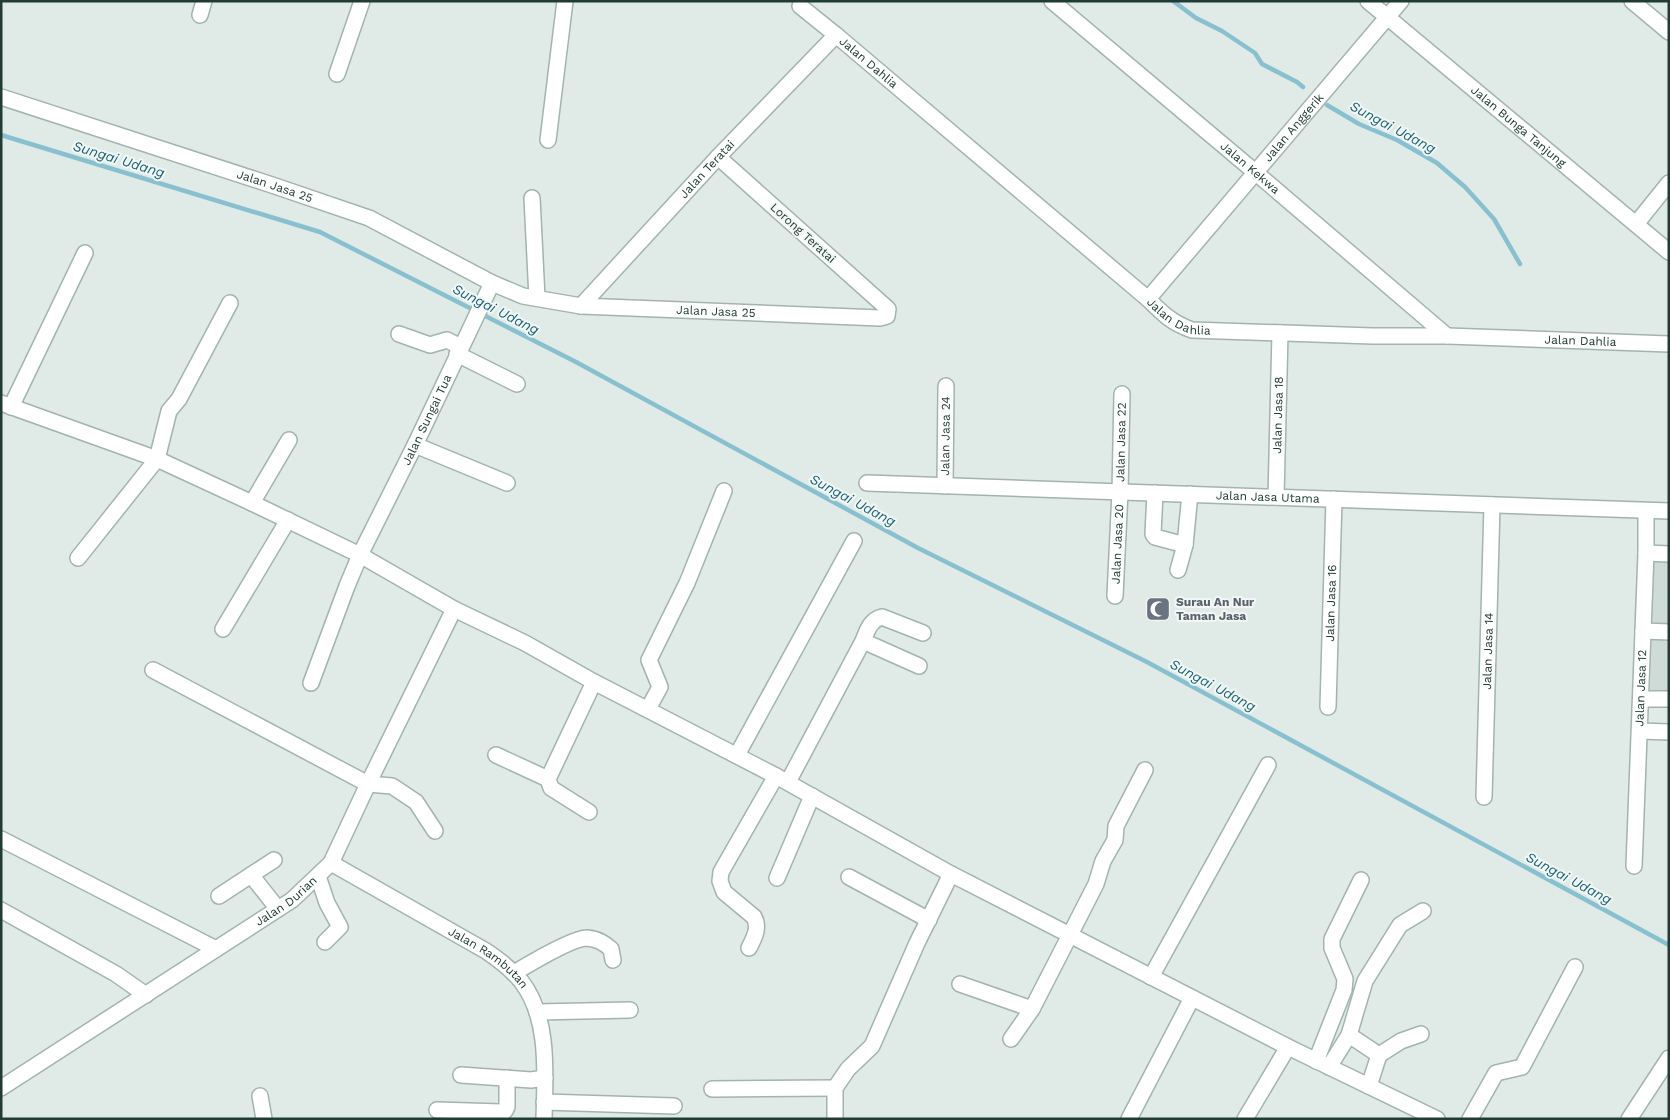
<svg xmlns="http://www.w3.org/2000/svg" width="1670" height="1120" font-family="'Work Sans',sans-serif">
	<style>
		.built { fill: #cedbd6 }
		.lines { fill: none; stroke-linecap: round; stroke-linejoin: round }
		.stream { stroke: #89c0cf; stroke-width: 4.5 }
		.minor-casing { stroke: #a3b3ae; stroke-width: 18 }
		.minor { stroke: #fff; stroke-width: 15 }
		.labels { text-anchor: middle; stroke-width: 4; stroke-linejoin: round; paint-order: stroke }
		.street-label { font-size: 12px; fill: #213b35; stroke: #f1f7f4 }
		.worship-label { font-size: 12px; font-weight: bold; fill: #5b616d; stroke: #f1f7f4; text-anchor: start }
		.water-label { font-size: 14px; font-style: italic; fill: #1c6276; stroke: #f1f7f4 }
	</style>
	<rect width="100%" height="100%" fill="#e0ebe7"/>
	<path class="built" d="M1654,559L1669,560V694H1650Z"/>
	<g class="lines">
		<path class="stream" d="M1173,1L1196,18L1222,31L1255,53L1262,64L1297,82L1303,87
			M1327,105L1359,124L1397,140L1437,163L1465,187L1494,219L1520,264
			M1,135L320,232L576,362L918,548L1147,662L1669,945"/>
		<defs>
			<g id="minor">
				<path id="s1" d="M1052,1L1255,172L1447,336"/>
				<path id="s2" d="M1368,1L1669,252"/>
				<path d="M1632,1L1669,32"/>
				<path id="s3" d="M800,6L836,35L1148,299C1163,314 1172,323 1192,330L1372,336H1447L1669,344"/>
				<path d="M200,15L204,1"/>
				<path d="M337,74L362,1"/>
				<path id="s4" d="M1,97L272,185L369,218L492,283L523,296L581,306L880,318L887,316L888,309L718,157"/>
				<path d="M548,140L565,1"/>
				<path d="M532,198L537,298"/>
				<path d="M1636,224L1669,183"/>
				<path id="s5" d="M1148,299L1401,1"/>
				<path id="s6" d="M581,306L718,157L836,35"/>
				<path d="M399,334L430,345L447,340L461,347"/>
				<path d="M457,354L517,384"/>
				<path d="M1,403L157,459L252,503L360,555L454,609L525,643L594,682L776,776L951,874L1288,1047L1437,1119"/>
				<path d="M11,407L85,253"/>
				<path d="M415,445L507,483"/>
				<path id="s7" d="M867,483L1669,511"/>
				<path id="s8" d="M945,486L946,386"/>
				<path d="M1155,493L1153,534L1155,537L1185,545"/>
				<path id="s9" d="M1276,497L1280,333"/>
				<path d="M252,503L289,440"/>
				<path d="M1646,553L1669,554"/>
				<path d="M78,558L157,459L169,411L179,399L230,303"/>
				<path d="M1178,570L1185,545L1190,494"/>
				<path id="s10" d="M1115,596L1120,492L1122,394"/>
				<path d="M223,629L288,520"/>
				<path d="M1643,631L1669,632"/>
				<path d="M863,641L919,666"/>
				<path d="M153,670L368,784L392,786L416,802L435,831"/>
				<path id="s11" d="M311,683L347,586L360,555L415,445L492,283"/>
				<path d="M1641,699H1669"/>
				<path id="s12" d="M1328,707L1334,499"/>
				<path d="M648,709L660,687L649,660L687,583L724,491"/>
				<path d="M1640,731L1669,732"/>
				<path d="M496,755L548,779"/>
				<path d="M737,755L854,541"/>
				<path d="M788,782L863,641C867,631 870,620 882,617L923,633"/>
				<path id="s13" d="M1484,797L1492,505"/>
				<path d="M589,812L551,788L548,779L594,682"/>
				<path d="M1,839L216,949"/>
				<path id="s14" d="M331,863L486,951C498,959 511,969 521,981C550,1018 545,1074 544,1119"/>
				<path id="s15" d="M1634,866L1646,553V511"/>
				<path d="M251,875L278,909"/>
				<path d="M318,876L327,903L340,927L325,942"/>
				<path d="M849,877L929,920"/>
				<path d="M777,878L812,796"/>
				<path d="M219,896L274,860"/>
				<path d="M1,910L116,974L146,995"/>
				<path d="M749,948C754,938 760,928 754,917L724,892L720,881L721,872L776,776"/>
				<path d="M514,973C529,964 572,938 587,938C598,939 604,943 611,949L613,960"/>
				<path d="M1151,977L1268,765"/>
				<path d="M960,984L1032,1009"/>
				<path d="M537,1012L630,1010"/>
				<path d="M1349,1035L1379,1055L1369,1086"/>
				<path d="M1011,1039L1032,1009L1096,884L1103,861L1115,840L1116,826L1145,770"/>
				<path d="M1379,1055L1401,1041L1421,1034"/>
				<path d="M1316,1061L1344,990L1345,979L1332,948V939L1361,880"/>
				<path d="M1329,1067L1349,1035L1365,981L1400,925L1423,911"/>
				<path d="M461,1075L531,1080L545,1078"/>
				<path id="s16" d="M1,1088L292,900L331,863L368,784L454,609"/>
				<path d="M712,1089L835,1088"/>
				<path d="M260,1096L264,1119"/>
				<path d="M544,1102L674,1106"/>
				<path d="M437,1110L501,1112L505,1111L507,1107V1078"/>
				<path d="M835,1119V1088L848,1069L872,1046L917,943L951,874"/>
				<path d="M1129,1119L1192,998"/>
				<path d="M1245,1119L1288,1047"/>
				<path d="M1470,1119L1496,1073L1522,1067L1575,967"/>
				<path d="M1629,1119L1669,1058"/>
			</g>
		</defs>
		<use href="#minor" class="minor-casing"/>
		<use href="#minor" class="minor"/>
	</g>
	<defs>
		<symbol id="mosque-square" viewBox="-11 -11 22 22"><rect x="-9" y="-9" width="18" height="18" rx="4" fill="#6b7280" stroke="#f1f7f4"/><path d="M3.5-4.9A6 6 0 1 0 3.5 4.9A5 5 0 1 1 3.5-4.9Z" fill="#fff"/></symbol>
	</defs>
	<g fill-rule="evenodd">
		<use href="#mosque-square" x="1144" y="595" width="28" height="28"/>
	</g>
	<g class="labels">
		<g class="street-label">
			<text dy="4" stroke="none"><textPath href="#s3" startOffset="89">Jalan Dahlia</textPath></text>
			<text dy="4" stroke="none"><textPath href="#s5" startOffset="225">Jalan Anggerik</textPath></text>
			<text dy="4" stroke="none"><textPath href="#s2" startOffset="196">Jalan Bunga Tanjung</textPath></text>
			<text dy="4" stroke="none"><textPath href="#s1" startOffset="259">Jalan Kekwa</textPath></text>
			<text dy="4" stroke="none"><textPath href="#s6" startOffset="186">Jalan Teratai</textPath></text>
			<text dy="4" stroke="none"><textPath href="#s4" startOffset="288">Jalan Jasa 25</textPath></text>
			<text transform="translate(803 233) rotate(42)" y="4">Lorong Teratai</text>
			<text dy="4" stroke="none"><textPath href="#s4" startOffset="754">Jalan Jasa 25</textPath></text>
			<text dy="4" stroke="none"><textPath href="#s3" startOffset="492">Jalan Dahlia</textPath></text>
			<text dy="4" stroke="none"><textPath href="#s3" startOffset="898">Jalan Dahlia</textPath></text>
			<text dy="4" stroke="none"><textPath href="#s9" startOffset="82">Jalan Jasa 18</textPath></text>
			<text dy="4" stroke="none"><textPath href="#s11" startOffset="288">Jalan Sungai Tua</textPath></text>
			<text dy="4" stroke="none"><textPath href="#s8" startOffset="50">Jalan Jasa 24</textPath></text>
			<text dy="4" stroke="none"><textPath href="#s10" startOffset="154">Jalan Jasa 22</textPath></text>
			<text dy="4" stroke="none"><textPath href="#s7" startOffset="401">Jalan Jasa Utama</textPath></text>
			<text dy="4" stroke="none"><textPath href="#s10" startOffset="52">Jalan Jasa 20</textPath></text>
			<text dy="4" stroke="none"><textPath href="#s12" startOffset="104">Jalan Jasa 16</textPath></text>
			<text dy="4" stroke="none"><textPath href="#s13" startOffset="146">Jalan Jasa 14</textPath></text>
			<text dy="4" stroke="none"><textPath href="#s15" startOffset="178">Jalan Jasa 12</textPath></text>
			<text dy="4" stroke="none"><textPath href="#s16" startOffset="341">Jalan Durian</textPath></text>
			<text dy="4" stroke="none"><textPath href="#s14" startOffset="184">Jalan Rambutan</textPath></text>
		</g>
		<g class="worship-label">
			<text x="1176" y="606">Surau An Nur<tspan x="1176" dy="14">Taman Jasa</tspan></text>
		</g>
		<g class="water-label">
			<text transform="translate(1393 127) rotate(28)" y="5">Sungai Udang</text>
			<text transform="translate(119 159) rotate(17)" y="5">Sungai Udang</text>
			<text transform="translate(496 309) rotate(27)" y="5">Sungai Udang</text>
			<text transform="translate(853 500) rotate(28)" y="5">Sungai Udang</text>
			<text transform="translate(1213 685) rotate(28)" y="5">Sungai Udang</text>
			<text transform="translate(1569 878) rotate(28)" y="5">Sungai Udang</text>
		</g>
	</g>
	<rect width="1670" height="1120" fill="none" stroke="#213b35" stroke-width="5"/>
</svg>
